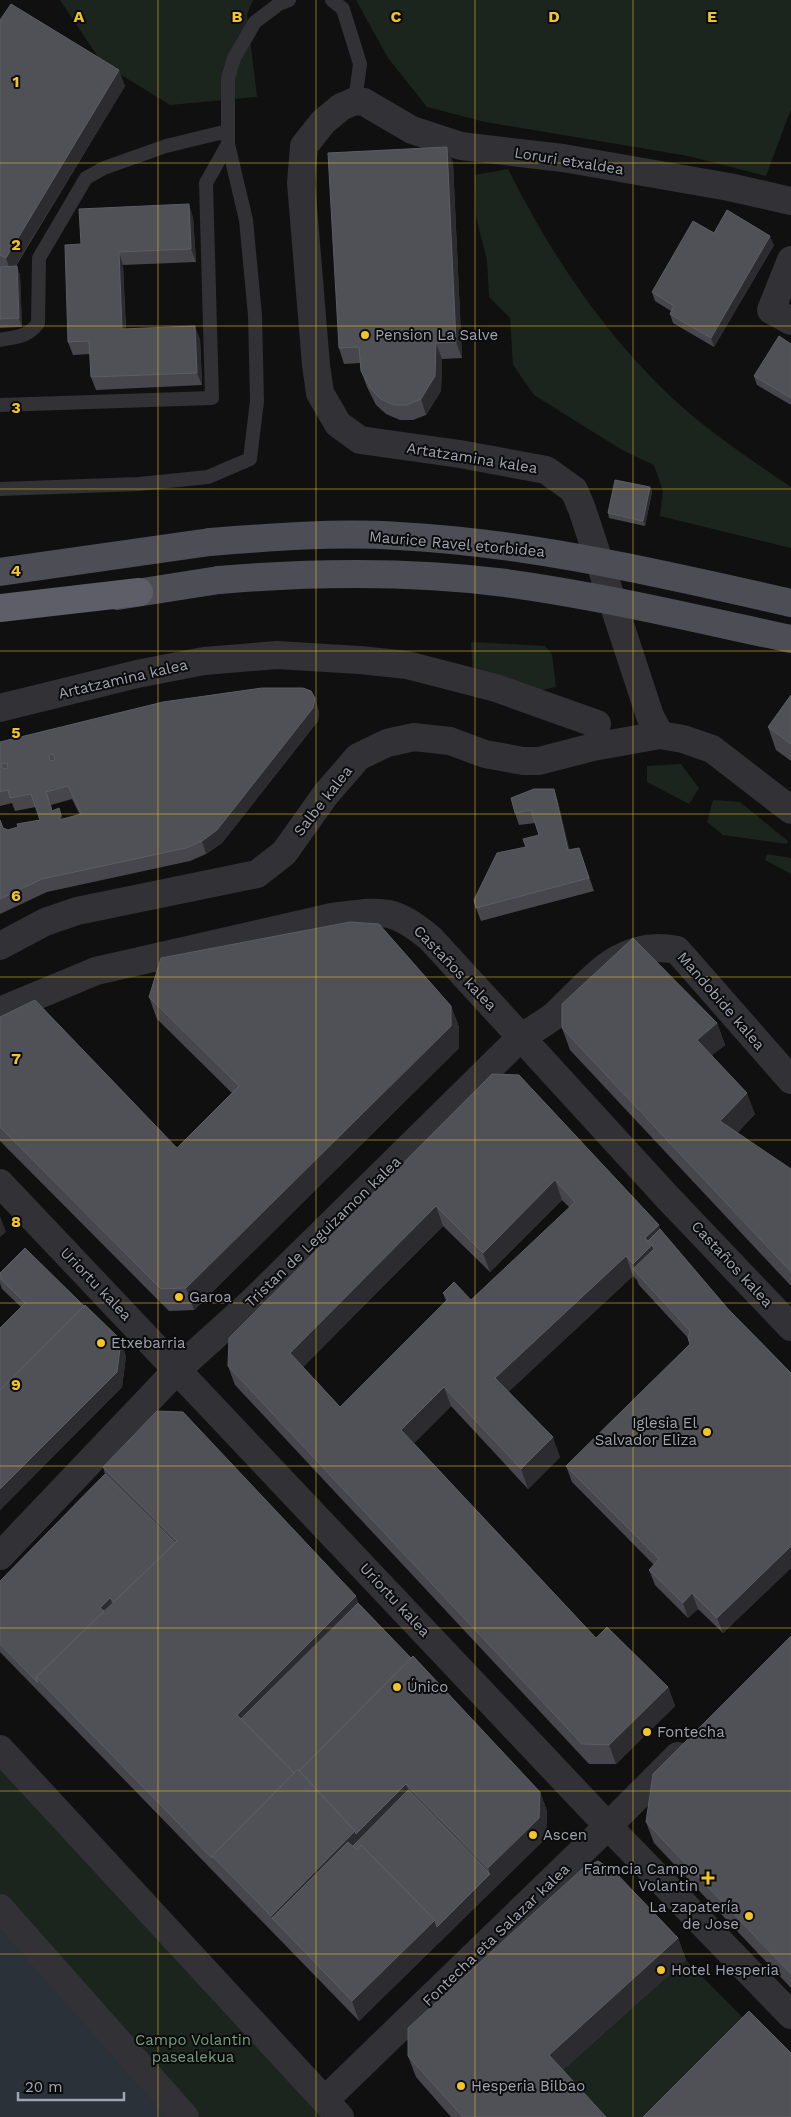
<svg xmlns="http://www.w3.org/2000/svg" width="791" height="2117" font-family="'Work Sans',sans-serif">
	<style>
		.green { fill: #1c241e }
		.water { fill: #2a3139 }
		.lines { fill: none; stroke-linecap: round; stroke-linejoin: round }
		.lane { stroke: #313136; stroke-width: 14 }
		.street { stroke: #313136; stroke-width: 28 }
		.primary { stroke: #4d4e55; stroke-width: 28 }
		.highway { stroke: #5d5e67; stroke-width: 28 }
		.primary-bridge { stroke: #4d4e55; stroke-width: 28 }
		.wall { fill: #46464c; fill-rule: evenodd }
		.shaded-wall { fill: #2c2c30 }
		.building { fill: #505057; stroke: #5c5d65; fill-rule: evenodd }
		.grid { fill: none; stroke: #f1c428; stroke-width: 1; stroke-opacity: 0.55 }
		.poi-dot { fill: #f1c428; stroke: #0b0b0c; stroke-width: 2 }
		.labels { text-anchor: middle; stroke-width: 4; stroke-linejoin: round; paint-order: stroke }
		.street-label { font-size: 15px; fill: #a1a4b2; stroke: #0b0b0c }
		.poi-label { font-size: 15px; fill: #a1a4b2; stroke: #0b0b0c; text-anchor: start }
		.park-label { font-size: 15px; fill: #789d7e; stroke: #0b0b0c }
		.grid-label { font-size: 16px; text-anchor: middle; font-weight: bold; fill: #f1c428; stroke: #0b0b0c; stroke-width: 4; stroke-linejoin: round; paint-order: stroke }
	</style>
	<rect width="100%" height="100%" fill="#101011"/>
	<path class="green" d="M60,0H253L247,14L257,97L170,105L102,63Z
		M356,0H791V109L766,176L688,156L485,122L427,107L388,58Z
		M508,169C550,253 602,331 670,396C706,430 750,459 791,487V548L660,516L663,491L654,465L622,450L534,395L513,365L510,318L489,297L487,260L476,217L475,175Z
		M471,642L545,646L552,654L556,687L532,692L473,673Z
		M681,764L699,788L689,804L647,782V766Z
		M713,800L740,802L788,841L787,844L723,835L707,822Z
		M767,854L791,858V874L765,860Z
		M0,1752L340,2117H171L0,1926Z
		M686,1960L757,2032L673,2117H594L557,2076Z"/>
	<path class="water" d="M0,1926L171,2117H0Z"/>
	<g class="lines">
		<path class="lane" d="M332,0L343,9L360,64L355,101
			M0,340C15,337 29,337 38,323L39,258L86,178L104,168L166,146L228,131
			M0,405L212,398L206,183L228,144
			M0,489L139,484L208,477L250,459L257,401L255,315L246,220L228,144V79L234,58L255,22L279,4L289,0"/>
		<path class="street" d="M791,260L771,310L791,321
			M0,708L137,674L204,661L277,655L360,660L407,665L496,688L597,724
			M660,735L650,716L582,509L574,490L546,470L460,454L360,440L338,424L320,393L316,365L301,183L304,146L323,122L341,107L355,101L364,102L412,130L461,146L563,158L729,187L791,201
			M0,946L45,922L77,911L257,874L284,853L326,794L358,757L387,743L414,737L450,741L485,754L523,761H539L593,747L660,735L683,739L712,749L791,810
			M0,1011L96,971L332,917C381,911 392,906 431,939L669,1199L791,1327
			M0,1183L608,1826L791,2015
			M0,1556L177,1370L250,1304L521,1037C532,1030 546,1023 556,1014C592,980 621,938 677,950L791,1080
			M0,1749L340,2117
			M0,1908L185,2117
			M325,2100L608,1826L678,1756"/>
		<path class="primary" d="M0,572L210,542
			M117,596L219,580"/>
		<path class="highway" d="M0,608L139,592"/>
		<path class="primary-bridge" d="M210,542C273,537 336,532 399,536C532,543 662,574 791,603
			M219,580C314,572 411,571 506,583C602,596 696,619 791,639"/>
	</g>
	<path class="wall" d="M0,20L125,86L16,266L20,275L22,327L0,328Z
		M447,147L453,163L462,358L442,359L441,391L426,415L413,420H400L386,414L376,405L367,387L361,371L360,363L344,364L339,348Z
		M193,217L196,262L123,265L126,329L200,339L202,385L96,390L91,377L90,354L73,355L68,342L81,244Z
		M774,245L714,347L673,323L670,314L671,311L655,301L652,292Z
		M791,344V405L757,385L754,376Z
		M650,487L652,492L645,526L609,518L608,513Z
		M791,695V761L776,750L768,727Z
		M319,711L318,721L222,843L206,854L190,861L47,892L0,914V820L3,828L8,830L40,820L36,807L15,811L12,803L0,806V742ZM72,799L80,815L63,819L52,811L51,805Z
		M554,789L558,802L569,850L579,848L594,891L481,921L476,908L526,847L539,835L535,823L519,825L515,813Z
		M149,997L451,1006L459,1027V1048L194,1310L169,1311L0,1141V1017L177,1148L232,1093L157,1019Z
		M717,1023L725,1045L712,1055L755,1114L737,1133L791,1169V1286L570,1050L562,1028Z
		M492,1074L660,1229L728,1309L791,1373V1568L723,1633L698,1609L688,1618L655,1585L649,1570L654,1565L572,1482L566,1466L690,1345L688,1338L639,1285L637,1280L633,1276L508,1392L560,1457L528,1489L451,1406L414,1443L596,1638L668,1687L675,1706L616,1764H589L235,1385L228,1366ZM562,1200L570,1208L471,1300L443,1293L446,1301L340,1407L303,1367L443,1226L490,1272Z
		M0,1273L126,1356L122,1387L0,1510V1328L21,1307L2,1289L0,1283Z
		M103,1467L358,1603L540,1792L547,1811L546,1838L359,2021L0,1652V1581L105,1474Z
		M791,1636V1988L654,1843L646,1822Z
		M678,1938L686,1960L563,2070L606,2117H451L416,2077L408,2056Z"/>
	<path class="shaded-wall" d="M119,70L125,86L11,273L6,258Z
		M447,147L453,163L462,358L456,342Z
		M189,204L193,217L196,262L191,249Z
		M770,236L774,245L714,347L711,338Z
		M119,252L123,265L126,342L122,329Z
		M17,266L20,275L22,327L19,318Z
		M195,326L200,339L202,385L197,373Z
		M436,343L442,359L441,391L426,415L421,399Z
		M650,487L652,492L645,526L643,521Z
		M315,698L319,711L318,721L222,843L206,854L202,841Z
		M554,789L558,802L573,863L568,850Z
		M59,808L64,821L59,820Z
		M451,1006L459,1027V1048L194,1310L186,1288Z
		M717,1023L725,1045L705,1061L697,1040Z
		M747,1093L755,1114L728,1143L720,1121Z
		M555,1180L562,1200L490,1272L483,1253Z
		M436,1206L443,1226L297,1373L290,1353Z
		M0,1216L6,1232L0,1237Z
		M659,1225L666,1245L637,1273L633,1264L645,1238Z
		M626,1256L633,1276L502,1398L495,1378Z
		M121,1340L126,1356L122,1387L0,1510V1489Z
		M444,1387L451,1406L408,1449L401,1430Z
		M553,1437L560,1457L528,1489L521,1469Z
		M791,1546V1568L723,1633L717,1618Z
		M692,1593L698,1609L688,1618L683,1603Z
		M356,1596L363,1615L248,1730L237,1715Z
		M110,1598L115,1611L40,1681L100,1608Z
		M668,1687L675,1706L616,1764L609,1745Z
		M406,1784L413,1803L272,1918L271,1916L355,1831Z
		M540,1792L547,1811L546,1838L359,2021L352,2001L435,1920L490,1874L488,1868Z
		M678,1938L686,1960L557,2076L549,2055Z"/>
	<path class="building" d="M11,4L119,70L6,258L0,255V20Z
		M447,147L456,342L436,343L435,376L421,399L407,405H394L381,399L371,389L361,371L359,347L339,348L328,153Z
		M189,204L191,249L119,252L122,329L195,326L197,373L91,377L89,341L68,342L65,245L81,244L79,209Z
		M727,210L770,236L711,338L670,314L674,306L652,292L693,221L714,233Z
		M17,266L19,318L0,319V267Z
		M779,336L791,344V398L754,376Z
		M615,480L650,487L643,521L608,513Z
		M262,688H303L311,691L315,698L313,708L217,830L202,841L186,848L42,879L0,899V820L3,828L8,830L18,827L17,824L40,820L31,794L10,798L8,790L0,792V742L163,702ZM53,754L55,760L50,761L49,755ZM7,763L8,768L3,769L1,764ZM68,786L81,814L59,820L61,815L59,808L52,811L46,792Z
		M791,695V744L768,727Z
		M534,789H554L568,850L579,848L589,878L476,908L474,900L497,853L526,847L523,839L539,835L531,810L515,813L511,798Z
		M350,922L379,924L451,1006V1026L186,1288L161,1289L0,1127V1017L35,1000L177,1148L239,1086L149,997L161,958Z
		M633,938L717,1023L697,1040L747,1093L720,1121L791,1169V1272L562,1028V1004Z
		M492,1074L519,1075L659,1225L645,1238L652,1245L633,1264L626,1256L495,1378L553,1437L521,1469L444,1387L401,1430L596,1638L607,1627L668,1687L609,1745L582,1744L228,1366L229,1338ZM555,1180L575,1202L471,1300L454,1282L443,1293L448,1299L340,1407L290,1353L436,1206L483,1253Z
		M660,1229L728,1309L791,1373V1546L717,1618L692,1593L683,1603L649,1570L659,1559L566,1466L690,1344L688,1338L690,1331L633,1269L654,1249L652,1245L648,1241Z
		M25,1248L84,1306L0,1390V1328L25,1303L0,1278V1273Z
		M85,1305L121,1340L117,1372L0,1489V1390Z
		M157,1411L183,1412L356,1596L237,1715L294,1773L212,1856V1858L36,1677L177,1541L103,1467Z
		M105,1474L175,1543L114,1602L110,1598L100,1608L104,1611L36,1677L38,1683L0,1644V1581Z
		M358,1603L411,1658L299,1771L298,1769L294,1773L241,1719Z
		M791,1636V1974L646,1822L653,1774Z
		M413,1656L540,1792L539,1818L488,1868L406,1784L356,1834L355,1831L299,1771Z
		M298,1769L355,1831L271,1916L212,1856Z
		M408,1790L490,1874L437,1927L435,1920L361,1845L357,1850L353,1846Z
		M348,1842L357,1850L361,1845L435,1920L352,2001L272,1918Z
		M598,1861L614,1871L678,1938L549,2055L606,2117H463L408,2056V2028L582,1869Z
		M749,2011L791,2053V2117H643Z"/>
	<path class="grid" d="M158,0V2117M316,0V2117M475,0V2117M633,0V2117M0,163H791M0,326H791M0,489H791M0,651H791M0,814H791M0,977H791M0,1140H791M0,1303H791M0,1466H791M0,1628H791M0,1791H791M0,1954H791"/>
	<g class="poi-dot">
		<circle cx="365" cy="335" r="5"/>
		<circle cx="179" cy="1297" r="5"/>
		<circle cx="101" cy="1343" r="5"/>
		<circle cx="707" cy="1432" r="5"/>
		<circle cx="397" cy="1687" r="5"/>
		<circle cx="647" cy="1732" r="5"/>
		<circle cx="533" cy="1835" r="5"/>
		<path d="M705.5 1870.5h5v5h5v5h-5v5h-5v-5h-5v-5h5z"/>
		<circle cx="749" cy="1916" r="5"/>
		<circle cx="661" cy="1970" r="5"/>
		<circle cx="461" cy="2086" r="5"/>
	</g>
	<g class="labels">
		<g class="street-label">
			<text transform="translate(569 161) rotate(9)" y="5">Loruri etxaldea</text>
			<text transform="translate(472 458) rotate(9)" y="5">Artatzamina kalea</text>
			<text transform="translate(457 544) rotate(5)" y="5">Maurice Ravel etorbidea</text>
			<text transform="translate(123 679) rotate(-13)" y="5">Artatzamina kalea</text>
			<text transform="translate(323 801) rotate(-52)" y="5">Salbe kalea</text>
			<text transform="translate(455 968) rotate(46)" y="5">Castaños kalea</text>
			<text transform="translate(721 1001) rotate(49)" y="5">Mandobide kalea</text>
			<text transform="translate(323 1232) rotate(-44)" y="5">Tristan de Leguizamon kalea</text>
			<text transform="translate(732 1264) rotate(47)" y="5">Castaños kalea</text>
			<text transform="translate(96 1284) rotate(46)" y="5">Uriortu kalea</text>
			<text transform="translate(395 1600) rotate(47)" y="5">Uriortu kalea</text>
			<text transform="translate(496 1935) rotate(-44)" y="5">Fontecha eta Salazar kalea</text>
		</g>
		<g class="poi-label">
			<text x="375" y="340">Pension La Salve</text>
			<text x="189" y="1302">Garoa</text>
			<text x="111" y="1348">Etxebarria</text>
			<text x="697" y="1428" text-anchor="end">Iglesia El<tspan x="697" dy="17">Salvador Eliza</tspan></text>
			<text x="407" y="1692">Único</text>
			<text x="657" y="1737">Fontecha</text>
			<text x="543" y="1840">Ascen</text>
			<text x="698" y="1874" text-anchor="end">Farmcia Campo<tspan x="698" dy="17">Volantin</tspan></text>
			<text x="739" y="1912" text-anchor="end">La zapatería<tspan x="739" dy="17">de Jose</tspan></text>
			<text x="671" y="1975">Hotel Hesperia</text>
			<text x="471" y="2091">Hesperia Bilbao</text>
		</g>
		<g class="park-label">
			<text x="193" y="2045">Campo Volantin<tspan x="193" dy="17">pasealekua</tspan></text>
		</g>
	</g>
	<g class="grid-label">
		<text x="79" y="22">A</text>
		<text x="237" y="22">B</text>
		<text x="396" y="22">C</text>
		<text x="554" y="22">D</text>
		<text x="712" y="22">E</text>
		<text x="16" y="87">1</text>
		<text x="16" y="250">2</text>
		<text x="16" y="413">3</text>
		<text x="16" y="576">4</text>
		<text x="16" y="738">5</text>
		<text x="16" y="901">6</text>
		<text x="16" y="1064">7</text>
		<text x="16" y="1227">8</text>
		<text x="16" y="1390">9</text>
	</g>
	<path d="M18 2092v8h106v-8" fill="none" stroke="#a1a4b2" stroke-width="2.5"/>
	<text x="25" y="2092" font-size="15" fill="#a1a4b2" stroke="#0b0b0c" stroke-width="4" paint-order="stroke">20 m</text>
</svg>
